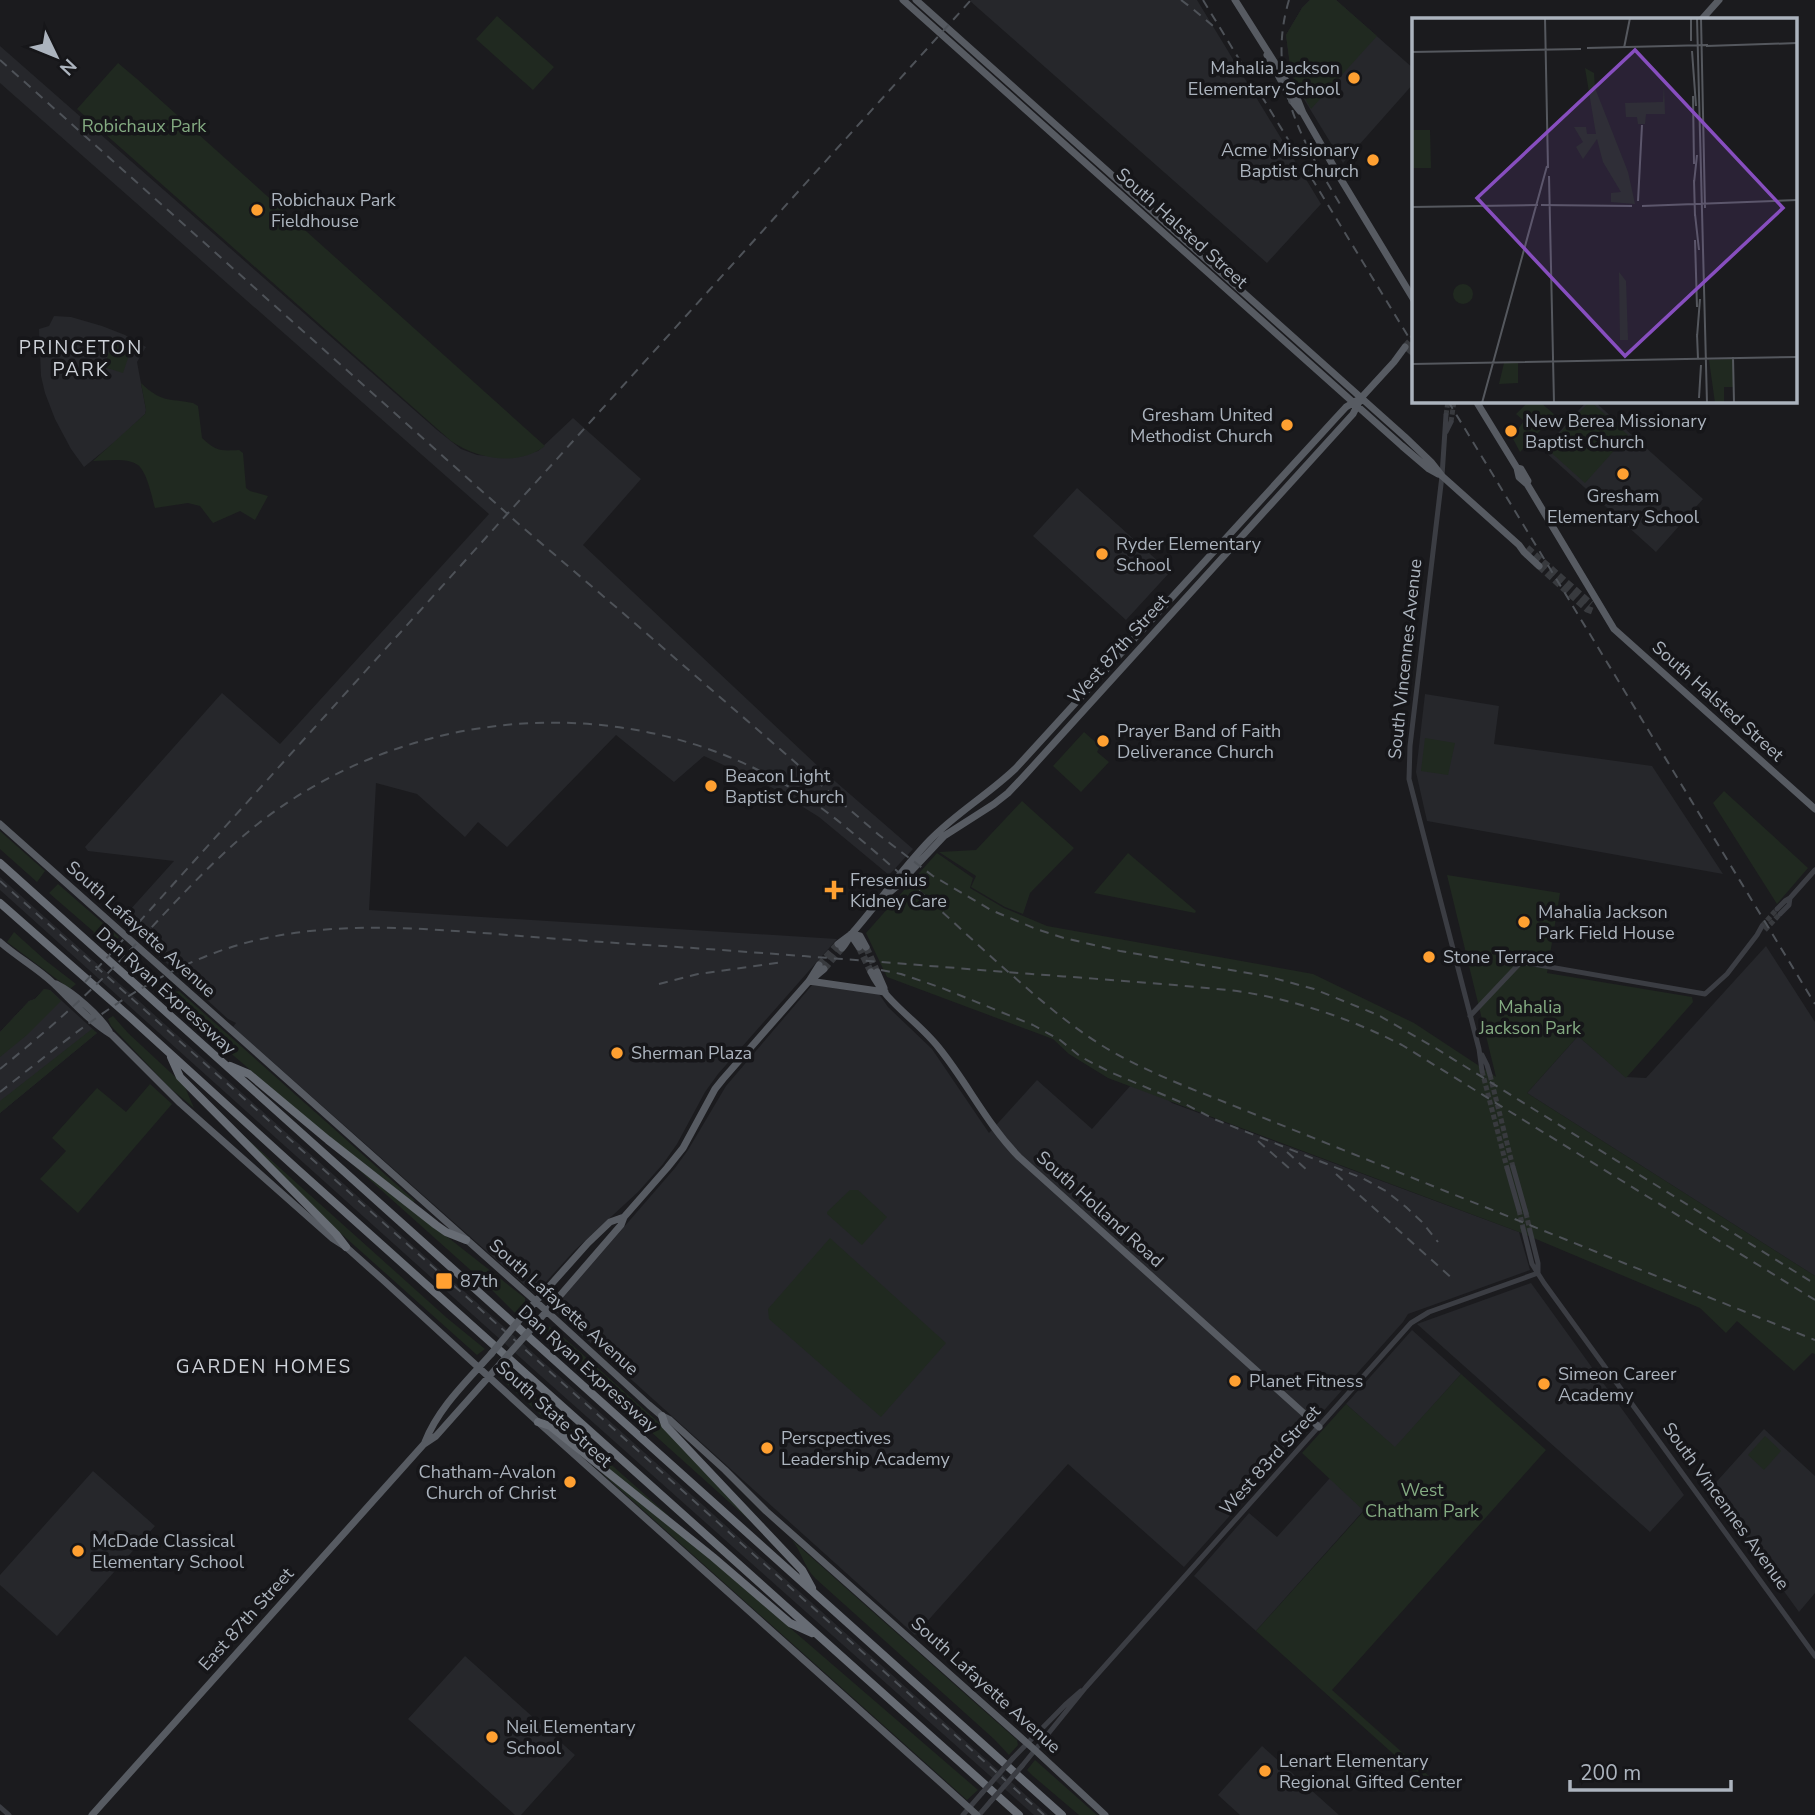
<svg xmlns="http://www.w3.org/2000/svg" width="1815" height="1815" font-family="'Nunito Sans',sans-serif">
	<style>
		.built { fill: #26272b }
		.green { fill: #202920 }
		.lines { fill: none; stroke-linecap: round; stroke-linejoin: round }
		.minor-tunnel { stroke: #383a3e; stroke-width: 5; stroke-dasharray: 5 2.5; stroke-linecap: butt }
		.major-tunnel { stroke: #383a3e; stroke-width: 7; stroke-dasharray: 7 3.5; stroke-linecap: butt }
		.minor { stroke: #3b3d43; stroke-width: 5 }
		.major { stroke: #575b62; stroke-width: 7 }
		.highway { stroke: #676c74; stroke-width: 8 }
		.rail { stroke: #4e5258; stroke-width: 2; stroke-dasharray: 9 7; stroke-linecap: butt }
		.minor-bridge { stroke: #3b3d43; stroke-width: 5 }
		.major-bridge { stroke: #575b62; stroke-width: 7 }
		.poi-dot { fill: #ffa031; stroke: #161619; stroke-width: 2.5 }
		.labels { text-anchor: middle; stroke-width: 7; stroke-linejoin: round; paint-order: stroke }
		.poi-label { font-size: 18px; fill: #acb4be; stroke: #161619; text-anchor: start }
		.park-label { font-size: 18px; fill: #84ab82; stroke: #161619 }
		.street-label { font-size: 18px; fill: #acb4be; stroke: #161619 }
		.neighbourhood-label { font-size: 19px; letter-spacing: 2px; fill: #ced2d9; stroke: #161619 }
		.inset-road { fill: none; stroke: #55585e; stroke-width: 2 }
		.view { fill: #874ebf; fill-opacity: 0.15; stroke: #874ebf; stroke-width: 3.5 }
		.inset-edge { fill: none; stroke: #acb4be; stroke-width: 3.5 }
	</style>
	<rect width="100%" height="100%" fill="#1b1b1e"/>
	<path class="built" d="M971,0H1197L1321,204L1267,263L970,1Z
		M1310,0H1336L1414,69V83L1343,163L1302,96L1291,73L1286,35L1302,8Z
		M0,46L437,430L461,449L477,455L511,458L538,451L573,418L641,479L583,545L821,769L913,849L889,875L819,817L771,787L704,756L674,782L616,735L507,847L478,822L465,837L417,794L376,783L369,910L837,939L718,1074L705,1092L677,1144L663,1164L638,1192L575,1250L535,1294L233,1027L236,1023L228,1019L120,921L174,861L88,851L85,847L222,693L280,744L489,514L0,83Z
		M54,316L71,317L102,326L125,335L146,347L137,362L146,410L145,414L121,437L84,467L71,449L55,419L45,393L41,376L39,329L49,326Z
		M1587,401H1594L1703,499L1656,552L1543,450Z
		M1077,488L1170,572L1126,620L1033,536Z
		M1425,694L1499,706L1494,744L1652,766L1723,874L1427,821L1416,772Z
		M0,877L596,1409L1048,1815H1034L532,1368L0,890Z
		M1766,946L1815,1022V1276L1527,1093L1578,1036L1626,1077L1646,1078Z
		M813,984L879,994L888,1007L932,1049L989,1133L1037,1080L1092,1129L1131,1085L1167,1099L1172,1103L1519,1232L1530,1270L1408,1314L1403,1322L1184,1567L1068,1464L915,1635L553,1309L675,1168L688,1150L726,1086Z
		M44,989L50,990L97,1033L0,1113V1032L29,1001L35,999Z
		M1531,1283L1684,1495L1650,1532L1417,1324Z
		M1412,1330L1461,1374L1395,1448L1346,1404Z
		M1764,1429L1815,1476V1593L1799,1612L1710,1489Z
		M93,1471L155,1526L57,1636L0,1585V1575Z
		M1330,1478L1364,1510L1256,1631L1194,1576L1249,1513L1277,1537Z
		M465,1656L575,1755L521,1815H515L408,1719Z
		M1262,1746L1339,1815H1240L1218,1795Z"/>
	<path class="green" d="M1310,0H1336L1377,36L1311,109L1291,73L1286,35L1302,8Z
		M497,16L554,67L533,90L476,39Z
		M118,63L137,79L545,446C517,467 478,459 451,441L77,109Z
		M113,340L132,346L123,373L104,367Z
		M141,383C162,403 167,398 193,403L198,406L202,438C216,451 220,451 239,450L243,453L246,488L250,491L268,496L255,520L240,511L213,523L200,506L188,503L155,508C152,497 147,472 138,465C127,457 105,461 93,461L145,414L146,410Z
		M1529,401H1539L1555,415L1520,452L1512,437L1524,421L1516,414Z
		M1590,401L1628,435L1585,483L1546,448Z
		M1084,732L1100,746L1097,752L1109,762L1081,792L1053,766Z
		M1425,738L1455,743L1448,775L1421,771Z
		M1724,791L1808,868L1777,904L1713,803Z
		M1022,801L1074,848L1030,893L1023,914L1005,907L971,887L976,876L939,852L976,850Z
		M0,831L45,871L37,882L0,849Z
		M937,853L973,878L970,888L1004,908L1047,926L1313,974L1414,1023L1496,1077L1447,875L1560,893L1547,973L1692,997L1693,1002L1626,1078L1578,1036L1527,1093L1815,1276V1354L1812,1353L1794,1371L1737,1321L1726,1333L1700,1308L1519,1232L1108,1078L1069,1054L1053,1039L887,977L866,933Z
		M1128,853L1196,911L1195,913L1094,893Z
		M58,884L119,937L108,949L93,934L94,932L49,893Z
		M14,932L45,960L76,984L70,989L7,942Z
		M44,989L50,990L61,1001L27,1035L0,1057V1032L29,1001L35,999Z
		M179,991L415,1201L413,1202L322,1131L161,994Z
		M113,1016L128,1033L184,1085L194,1108L170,1088L111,1026L108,1019Z
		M92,1029L97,1033L0,1113V1101Z
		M150,1084L172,1104L78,1213L40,1179L66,1151L52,1138L97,1088L126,1112Z
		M241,1133L447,1318L485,1349L477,1355L327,1221L240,1134Z
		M352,1162L525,1298V1303L516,1314L485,1283L351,1163Z
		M850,1190H858L887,1217L862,1245L827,1214V1212Z
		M830,1238L946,1343L881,1417L769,1319L768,1309Z
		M543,1322L562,1336L666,1429L750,1518L748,1519L590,1377L536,1331Z
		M505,1366L525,1388L669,1516L668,1518L543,1417L497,1375Z
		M1461,1374L1546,1450L1332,1690L1431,1778L1427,1784L1256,1631L1364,1511L1302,1453L1346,1404L1395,1447Z
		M1765,1436L1781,1451L1764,1470L1748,1455Z
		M597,1469L688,1540L978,1790L967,1800Z
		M792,1540L1017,1740L1018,1745L1009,1755L994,1739L815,1578C804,1567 802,1552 792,1540Z
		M1035,1760L1097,1815H1079L1033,1776L1027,1770Z"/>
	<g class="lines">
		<path class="minor-tunnel" d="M1446,415L1448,401
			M1451,422L1454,401
			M1762,926L1777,909
			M1765,930L1780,914
			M1482,1071L1507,1168
			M1490,1075L1513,1167
			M1519,1210L1523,1228
			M1526,1213L1530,1231"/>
		<path class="major-tunnel" d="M1405,347L1414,337
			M1408,353L1414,346
			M1527,548L1591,604
			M1539,566L1587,609L1595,612
			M859,947L871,972
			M866,947L877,972
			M819,965L838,944
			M824,969L842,948"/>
		<path class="minor" d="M1446,415L1442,476L1410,746L1409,779L1479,1049L1482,1071
			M1446,432L1451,422
			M1777,909L1785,901L1790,898L1815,870
			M1780,914L1789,905L1790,898
			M1470,1016L1521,962L1705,994L1727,974L1757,935L1762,926
			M1482,1055L1487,1065L1490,1075
			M1513,1167L1526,1213
			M1507,1168L1519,1210
			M1523,1228L1532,1264L1544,1283L1815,1656
			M1530,1231L1538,1263V1273
			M1013,1758L1065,1705L1081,1691
			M1022,1766L1086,1687L1411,1323L1429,1312L1538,1273
			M0,1807L9,1815
			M963,1815L982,1793
			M979,1815L991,1801"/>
		<path class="major" d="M903,0L1402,446L1429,469L1438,474
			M916,0L1405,437L1431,462L1442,476L1519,545L1524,552L1539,566
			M1235,0L1297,98L1303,113L1342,181L1414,300
			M1702,19L1719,0
			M1267,55L1293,102L1300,111
			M1476,401L1517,468L1519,477L1527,484L1614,629L1815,809
			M1517,468L1521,469L1528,481L1527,484
			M0,824L531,1297L649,1405L662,1416L670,1420L725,1470L766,1511L1036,1751L1105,1815
			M879,901L897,886L944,836L994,804L1008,793L1025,775L1353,414L1361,398L1394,362L1405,347
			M851,934L860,936L866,947
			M851,935L859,947
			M0,942C17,957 37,968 53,983C72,1001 89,1021 112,1035L180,1103L332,1238L346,1247L383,1280L538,1422L977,1815
			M838,944L850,935
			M842,948C847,943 849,936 854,931C880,901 902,869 930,840C956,813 989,794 1016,768L1334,420L1346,407L1361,398
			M871,972C886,1003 918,1021 939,1048C968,1084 986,1123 1019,1157L1319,1427
			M877,972L884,988
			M812,979L824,969
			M809,981L885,992
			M56,984C74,993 99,1015 109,1031
			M521,1318L588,1243L610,1222L624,1217
			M532,1328L621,1225L624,1217L667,1168L683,1148L715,1089L723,1079L809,981L819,965
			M425,1442C438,1408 467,1381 491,1354
			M92,1815L424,1444L436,1436L501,1363"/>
		<path class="highway" d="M0,863L1062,1815
			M0,903L131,1018L297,1169L1019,1815
			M171,1057L180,1077L336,1234L346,1247
			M230,1066L249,1074L328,1140L436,1225L446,1232L466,1240
			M662,1416L665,1425L802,1570L812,1588
			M538,1422L550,1426L713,1557L790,1623L812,1633"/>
		<path class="rail" d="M1181,0L1193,9L1213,26
			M1203,0L1414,346
			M1289,0C1265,80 1303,143 1343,209
			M0,60L521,526L623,613L879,835L933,876L991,910L1036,929L1064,938L1120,951L1266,976L1314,989L1378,1015L1437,1049L1815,1284
			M1448,401L1815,1004
			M0,881L480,1309L1044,1815
			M881,970L901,974L942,988L1033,1025L1060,1040L1081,1057L1110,1072L1185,1104L1214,1119L1362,1178L1386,1191L1406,1207L1422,1222L1438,1242
			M85,982L971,0
			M659,984L698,974L783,962
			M0,1069C37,1039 73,1008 107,974C157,924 203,867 259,823C429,691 674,687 842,824C896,868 946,916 997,962C1030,991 1061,1019 1098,1043C1126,1061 1156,1074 1187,1087L1815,1340
			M0,1092C79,1030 153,966 253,941C334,921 415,928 497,934C542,938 587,941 632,944C757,952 881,962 1006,972C1083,978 1160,983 1237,991C1296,1000 1349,1018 1402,1045L1815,1300
			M1258,1141L1290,1169
			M1287,1152L1308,1171
			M1336,1174L1455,1281"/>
		<path class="minor-bridge" d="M982,1793L1013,1758
			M991,1801L1022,1766"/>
		<path class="major-bridge" d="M491,1354L521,1318
			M501,1363L532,1328"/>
	</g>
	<g class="poi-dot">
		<circle cx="1354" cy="78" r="7"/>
		<circle cx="1373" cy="160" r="7"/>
		<circle cx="257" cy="210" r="7"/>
		<circle cx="1287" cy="425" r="7"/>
		<circle cx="1511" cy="431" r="7"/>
		<circle cx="1623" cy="474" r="7"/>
		<circle cx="1102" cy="554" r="7"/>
		<circle cx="1103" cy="741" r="7"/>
		<circle cx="711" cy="786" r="7"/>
		<path d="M830.5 879.5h7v7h7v7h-7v7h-7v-7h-7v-7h7z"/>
		<circle cx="1524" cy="922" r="7"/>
		<circle cx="1429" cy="957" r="7"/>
		<circle cx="617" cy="1053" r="7"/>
		<rect x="435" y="1272" width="18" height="18" rx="3.5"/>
		<circle cx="1235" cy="1381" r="7"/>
		<circle cx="1544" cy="1384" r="7"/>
		<circle cx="767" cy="1448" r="7"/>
		<circle cx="570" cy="1482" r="7"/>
		<circle cx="78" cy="1551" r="7"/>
		<circle cx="492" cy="1737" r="7"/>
		<circle cx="1265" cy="1771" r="7"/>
	</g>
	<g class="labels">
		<g class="poi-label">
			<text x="1340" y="74" text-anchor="end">Mahalia Jackson<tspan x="1340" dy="21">Elementary School</tspan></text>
			<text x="1359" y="156" text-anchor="end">Acme Missionary<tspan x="1359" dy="21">Baptist Church</tspan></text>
			<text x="271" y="206">Robichaux Park<tspan x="271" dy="21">Fieldhouse</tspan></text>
			<text x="1273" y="421" text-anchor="end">Gresham United<tspan x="1273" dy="21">Methodist Church</tspan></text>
			<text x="1525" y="427">New Berea Missionary<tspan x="1525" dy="21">Baptist Church</tspan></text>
			<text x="1623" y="502" text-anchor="middle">Gresham<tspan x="1623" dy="21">Elementary School</tspan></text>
			<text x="1116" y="550">Ryder Elementary<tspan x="1116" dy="21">School</tspan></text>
			<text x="1117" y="737">Prayer Band of Faith<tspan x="1117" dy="21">Deliverance Church</tspan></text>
			<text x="725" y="782">Beacon Light<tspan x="725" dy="21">Baptist Church</tspan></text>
			<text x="850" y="886">Fresenius<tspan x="850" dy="21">Kidney Care</tspan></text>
			<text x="1538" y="918">Mahalia Jackson<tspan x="1538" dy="21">Park Field House</tspan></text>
			<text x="1443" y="963">Stone Terrace</text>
			<text x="631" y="1059">Sherman Plaza</text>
			<text x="460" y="1287">87th</text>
			<text x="1558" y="1380">Simeon Career<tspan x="1558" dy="21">Academy</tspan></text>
			<text x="1249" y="1387">Planet Fitness</text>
			<text x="781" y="1444">Perscpectives<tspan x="781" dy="21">Leadership Academy</tspan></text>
			<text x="556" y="1478" text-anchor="end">Chatham-Avalon<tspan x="556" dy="21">Church of Christ</tspan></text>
			<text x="92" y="1547">McDade Classical<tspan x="92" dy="21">Elementary School</tspan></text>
			<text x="506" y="1733">Neil Elementary<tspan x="506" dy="21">School</tspan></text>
			<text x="1279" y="1767">Lenart Elementary<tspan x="1279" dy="21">Regional Gifted Center</tspan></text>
		</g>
		<g class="park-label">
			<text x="144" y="132">Robichaux Park</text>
			<text x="1530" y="1013">Mahalia<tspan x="1530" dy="21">Jackson Park</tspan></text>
			<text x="1422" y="1496">West<tspan x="1422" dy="21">Chatham Park</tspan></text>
		</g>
		<g class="street-label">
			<text transform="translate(1182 228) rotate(42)" y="6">South Halsted Street</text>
			<text transform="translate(1118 649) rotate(-48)" y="6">West 87th Street</text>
			<text transform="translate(1405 659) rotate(-84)" y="6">South Vincennes Avenue</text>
			<text transform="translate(1718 701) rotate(42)" y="6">South Halsted Street</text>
			<text transform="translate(141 929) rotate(42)" y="6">South Lafayette Avenue</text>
			<text transform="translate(166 991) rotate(42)" y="6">Dan Ryan Expressway</text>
			<text transform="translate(1100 1209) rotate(42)" y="6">South Holland Road</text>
			<text transform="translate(564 1307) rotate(42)" y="6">South Lafayette Avenue</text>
			<text transform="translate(588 1369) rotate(42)" y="6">Dan Ryan Expressway</text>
			<text transform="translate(554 1414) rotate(42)" y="6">South State Street</text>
			<text transform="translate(1270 1460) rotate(-48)" y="6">West 83rd Street</text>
			<text transform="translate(1726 1506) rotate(54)" y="6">South Vincennes Avenue</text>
			<text transform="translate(246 1619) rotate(-48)" y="6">East 87th Street</text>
			<text transform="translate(986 1685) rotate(42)" y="6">South Lafayette Avenue</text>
		</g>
		<g class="neighbourhood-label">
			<text x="81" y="354">PRINCETON<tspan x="81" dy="22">PARK</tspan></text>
			<text x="264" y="1373">GARDEN HOMES</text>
		</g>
	</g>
	<g transform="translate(1412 18)">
		<rect width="385" height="385" fill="#1b1b1e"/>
		<path d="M173,50L182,55L183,70L216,154L223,186L199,184V175L209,174L191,144L185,121L171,141L164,129L171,124L162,109H174L175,116H184ZM252,68L253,96H234L233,106H226L225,99H214L213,85L251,84ZM0,112H18L19,150H0ZM207,254L214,263L216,322H208ZM41 276a10 10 0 1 1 20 0a10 10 0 1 1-20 0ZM321,341V369H312V385H303L297,342ZM92,345H106V365L87,366Z" fill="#202920"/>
		<path class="inset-road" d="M133,0L136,150M279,0V23M285,0L295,385M289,0L293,190M294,28L385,25M175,30L296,27M212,30L218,0M280,33L284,88M0,34L169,31M281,78L282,146M137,158L142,385M282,162L283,198M282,165L285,137M226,183L230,107M129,187L220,188M230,188L385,182M0,189L126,187M283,196L287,232M283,222L285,289M285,316L286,341M285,319L288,281M321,339L322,385M0,346L385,339M287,380L289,347M70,385L135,148"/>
		<path class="view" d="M223,32L371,190L213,338L65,180Z"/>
		<rect width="385" height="385" class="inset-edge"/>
	</g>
	<g transform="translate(56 56) rotate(133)" stroke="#161619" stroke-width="5" paint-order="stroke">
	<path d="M0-5L12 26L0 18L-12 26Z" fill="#acb4be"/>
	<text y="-10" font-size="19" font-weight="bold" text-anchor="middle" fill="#acb4be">N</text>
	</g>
	<path d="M1570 1780v10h161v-10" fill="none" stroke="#acb4be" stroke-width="3.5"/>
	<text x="1580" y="1780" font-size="21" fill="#acb4be" stroke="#161619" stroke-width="5" paint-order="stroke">200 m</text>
</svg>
